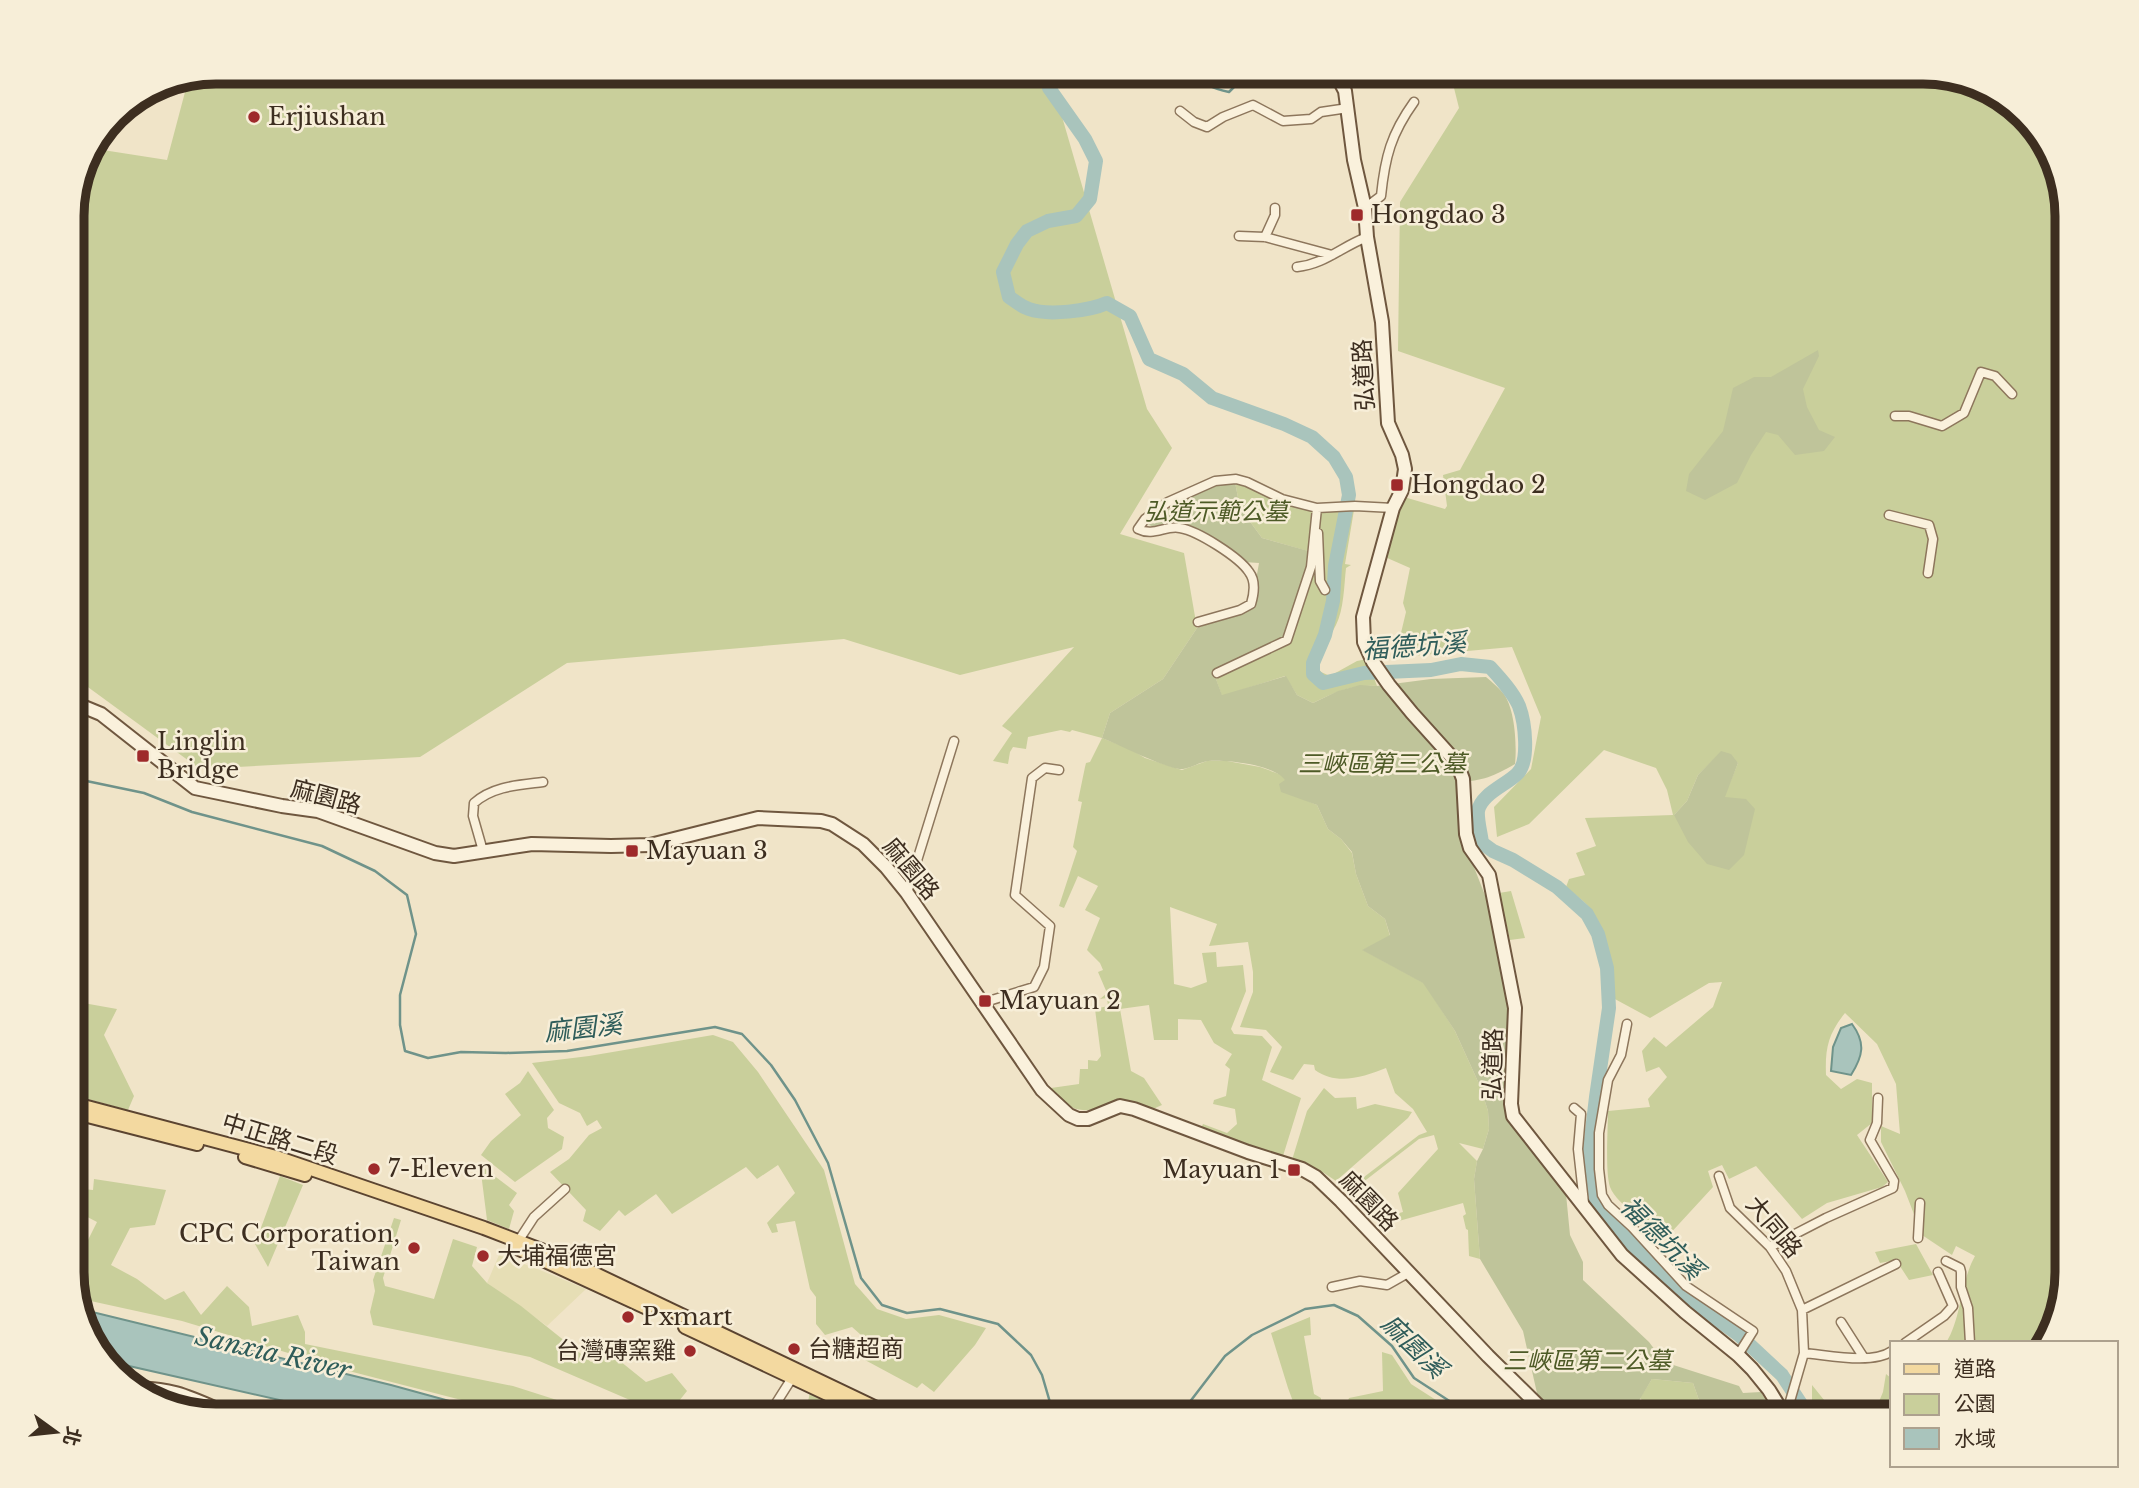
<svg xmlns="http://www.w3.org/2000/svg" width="2139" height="1488" font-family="'Libre Baskerville','Noto Sans TC',serif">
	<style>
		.farmland { fill: #e6deb5 }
		.green { fill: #c9cf9b; fill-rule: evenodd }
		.cemetery { fill: #bfc49a }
		.water { fill: #a9c4bc; stroke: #6f938a; stroke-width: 2 }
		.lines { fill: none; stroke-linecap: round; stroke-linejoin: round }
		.stream { stroke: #6f938a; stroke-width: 2.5 }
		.river { stroke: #a9c4bc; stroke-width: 14 }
		.street-casing { stroke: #8d765c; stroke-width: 11 }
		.secondary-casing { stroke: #6f573f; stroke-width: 16 }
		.primary-casing { stroke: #5b4430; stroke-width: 16 }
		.street { stroke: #faf1dc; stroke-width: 8 }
		.secondary { stroke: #faf1dc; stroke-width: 12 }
		.primary { stroke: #f3d9a0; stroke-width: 12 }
		.poi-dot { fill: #9e2a2b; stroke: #f7eed8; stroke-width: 2.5 }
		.labels { text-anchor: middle; stroke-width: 5; stroke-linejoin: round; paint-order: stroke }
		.poi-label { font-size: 24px; fill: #3d2e20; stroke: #f7eed8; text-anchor: start }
		.street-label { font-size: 24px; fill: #3d2e20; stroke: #f7eed8 }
		.park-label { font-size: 24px; font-style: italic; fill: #4d5a26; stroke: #f7eed8 }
		.water-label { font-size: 26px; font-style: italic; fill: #2f5d5a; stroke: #f7eed8 }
		.rim { fill: none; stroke: #3d2e20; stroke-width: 9 }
	</style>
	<rect width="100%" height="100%" fill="#f0e4c8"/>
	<path class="farmland" d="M499,1255L535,1268L586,1289L547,1326L487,1283Z"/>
	<path class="green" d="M216,72H1049L1147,409L1172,448L1120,534L1184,553L1197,628L1163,679L1110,713L1102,738L1130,749L1145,758L1182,770L1207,761H1227L1260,767L1282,775L1303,799L1317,805L1328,829L1341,839L1352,853L1356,874L1368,906L1385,919L1390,936L1363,950L1424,983L1455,1031L1480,1086L1488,1111L1489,1129L1483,1149L1459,1143L1477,1161L1474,1179L1480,1259L1469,1256L1468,1230L1466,1229L1463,1216L1466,1214L1463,1203L1381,1226L1375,1220L1403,1212L1398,1193L1438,1149L1434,1135L1419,1139L1349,1193L1347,1190L1419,1135L1427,1132L1413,1109L1395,1093L1386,1068C1363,1077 1337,1086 1315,1070L1314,1065L1304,1064L1293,1080L1270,1072L1282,1047L1266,1030L1240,1027L1253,992V972L1248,942L1209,946L1217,924L1170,907L1174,984L1191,988L1207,982L1202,953L1216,952L1217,967L1243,965L1246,991L1231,1029L1234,1034L1262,1036L1272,1047L1262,1080L1301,1098L1283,1156L1201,1128L1203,1124L1227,1133L1237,1124L1235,1109L1213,1104L1214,1100L1226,1096L1230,1069L1225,1065L1232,1054L1214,1043L1201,1020L1178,1019V1040H1154L1149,1005L1120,1009L1131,1071L1144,1078L1162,1105L1153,1109L1119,1099C1091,1114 1071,1117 1051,1088L1079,1084L1080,1069H1088V1060L1097,1061L1101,1056L1095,1009L1108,1006L1107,998L1100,999L1107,993L1098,972L1103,970L1100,963L1087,950L1100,918L1085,910L1098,886L1078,876L1064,908L1059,906L1077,851L1073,847L1082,802L1078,801L1085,767L1086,763L1090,762L1102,738L1072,730L1070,732L1061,730L1028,737L1026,749L1013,747L1010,752L1008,764L993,761L1012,733L1002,726L1074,647L960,675L844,639L567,663L420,757L200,769L81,682L72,665V207L86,153L90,148L167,160L189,77Z
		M1450,72H1923L2003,96L2048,144L2067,216V1272L2046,1343H1946C1962,1317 1960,1283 1975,1256L1956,1246L1952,1255L1922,1235L1905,1191L1881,1142V1126L1900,1134L1896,1084L1877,1044L1845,1013C1828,1034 1825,1049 1826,1075L1841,1089L1857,1079L1872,1083V1123L1857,1135L1888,1182L1882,1187L1827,1203L1802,1219L1756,1166L1729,1179L1722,1165L1708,1171L1713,1187L1667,1237C1652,1227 1617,1205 1610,1187C1605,1171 1608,1129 1608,1111L1650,1107L1648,1099L1667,1077L1659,1067L1646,1072L1642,1051L1654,1037L1666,1047L1713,1007L1722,982L1709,983L1650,1018L1613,998C1612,969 1610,939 1594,914C1588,903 1575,895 1566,887L1569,879L1585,875L1576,853L1596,846L1585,818L1673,815L1667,790L1656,768L1604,750L1529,824L1497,837L1494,807L1531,769L1541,717L1512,647L1400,657V637L1406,612L1403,603L1410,568L1385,557L1397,512L1404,497L1445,509L1447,506L1443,475L1460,470L1505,388L1398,351L1400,202L1459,108ZM1721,752L1738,763L1724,797L1674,815L1687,801L1698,775Z
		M1235,482L1280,503L1319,511L1354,510L1345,564L1351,565L1346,568C1344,586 1344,609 1336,625C1328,640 1320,650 1318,667L1321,672L1330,676L1357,661L1367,659L1377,686C1352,684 1335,692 1313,703L1297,695L1285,676L1222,696L1213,671L1282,640L1311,552L1262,538L1240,508Z
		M1511,891L1525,938L1510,940L1499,893Z
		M72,1001L117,1009L104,1035L134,1096L128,1110L73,1095L84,1059L72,1055Z
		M713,1035L733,1042L758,1072L824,1170L855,1284L877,1309L906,1319L939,1315L986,1328L975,1345L934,1392L922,1383L917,1388L865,1360L869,1342L852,1327L825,1335L816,1324V1297L810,1289L795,1221L776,1224L778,1232L772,1233L767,1223L795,1193L778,1165L757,1179L746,1167L672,1214L656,1194L625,1216L619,1210L600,1231L583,1221L586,1210L550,1172L569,1159L589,1135L602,1128L597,1120L587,1126L580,1113L559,1103L532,1063L589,1056Z
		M528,1071L554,1110L547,1118L548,1128L564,1137L562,1149L515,1182L481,1155L491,1141L521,1115L505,1094L520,1083Z
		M1324,1088L1335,1098L1356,1097L1357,1109L1375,1104L1412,1112L1408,1118L1336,1181L1324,1173L1292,1160L1307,1111Z
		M480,1165L517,1193L509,1205L514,1211L509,1229L487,1220Z
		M280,1176L303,1185L268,1267L255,1244Z
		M94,1179L166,1190L155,1225L130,1228L111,1265L137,1279L165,1300L184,1291L201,1315L227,1286L249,1307L252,1326L298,1315L305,1332V1344L513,1386L607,1416H524L345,1370L182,1321L77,1298L72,1281V1236L88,1240L97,1222L72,1209L73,1188L93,1190Z
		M394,1218L401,1220L383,1278L385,1286L434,1299L453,1239L477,1247L472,1266L487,1283L521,1306L591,1362L610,1353L646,1382L672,1373L687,1391L667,1416L530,1357L373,1325L370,1312L375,1291L373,1280Z
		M1916,1244L1933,1275L1909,1280L1896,1260L1880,1263L1875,1252Z
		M1310,1317L1311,1335L1304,1336L1314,1394L1321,1398V1414H1343L1349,1398L1383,1391L1382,1352L1392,1355L1411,1384L1461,1416H1297L1298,1415L1288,1388L1271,1333Z
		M1886,1374L1892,1379V1416H1873L1883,1392Z
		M1652,1379L1693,1383L1700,1403L1711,1416H1667L1666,1414L1665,1416H1657L1640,1398Z
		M1812,1385L1837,1416H1820L1812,1407Z
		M810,1392L858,1416H805Z"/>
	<path class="cemetery" d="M1818,350L1819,356L1803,389L1807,407L1819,430L1835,437L1824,451L1795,455L1778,435L1766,432L1751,455L1737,483L1705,500L1686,491L1689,474L1723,431L1733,388L1754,377H1771Z
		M1235,482L1240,508L1262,538L1312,552L1290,625L1282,640L1213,671L1222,695L1286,676L1297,695L1313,703L1338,691L1360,685L1377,686L1431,679L1486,677C1492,682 1498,687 1503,693C1515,708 1517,745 1515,764C1494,776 1483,781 1458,782L1461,834L1490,908L1511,1021L1506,1071V1114L1549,1168L1566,1194L1570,1235L1583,1262V1280L1649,1342L1664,1362L1739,1386L1743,1393L1761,1392L1775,1416H1711L1700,1403L1693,1383L1652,1379L1637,1404L1636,1416H1554L1539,1402L1523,1331L1480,1259L1474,1179L1477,1161L1483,1149L1489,1129L1488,1111L1480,1086L1455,1031L1423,983L1362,950L1390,935L1385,919L1368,906L1356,874L1352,852L1341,839L1328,829L1317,805L1281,792L1279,784L1285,780C1275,765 1226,759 1208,761C1200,762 1191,768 1183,769C1170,771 1118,744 1102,738L1110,713L1163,679L1197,628L1251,608L1259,563L1244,562L1185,523L1156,528L1147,524C1177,504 1198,485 1235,482Z
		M1721,751L1731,754L1738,763L1725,797L1746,799L1755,809L1744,855L1729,870L1707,864L1688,842L1674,815L1687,801L1698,775Z"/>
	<path class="water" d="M1852,1024C1866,1043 1863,1056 1851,1075L1831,1071L1833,1047L1841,1028Z
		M80,1309L391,1385L504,1416H350L107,1361L91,1344Z"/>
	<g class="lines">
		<path class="stream" d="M1198,72C1204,86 1215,89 1229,92L1249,72
			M72,778L144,793L192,812L322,846L375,871L407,895L416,934L400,995V1025L405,1051L428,1058L461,1052L506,1053L567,1051L715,1027L742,1034L771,1065L795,1100L828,1163L861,1278L882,1305L907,1313L940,1309L998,1324L1031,1355L1042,1375L1054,1416
			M1179,1416L1225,1356L1252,1335L1305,1309L1334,1305L1358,1316L1392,1346L1414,1378L1454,1404L1500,1416"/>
		<path class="river" d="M1053,72L1049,88L1085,139L1096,161L1090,199L1076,216L1048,221L1027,231L1017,244L1003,272L1009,297C1015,301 1022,307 1029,309C1048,316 1089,311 1107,303L1130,316L1149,359L1183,374L1212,398L1284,424L1312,437L1334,457L1346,477L1349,495L1335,566L1333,601L1325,635L1313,663V674L1323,683L1364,673L1431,670L1461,664L1490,667C1500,678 1513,692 1519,706C1525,722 1530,762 1517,774C1506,785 1481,794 1478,811C1477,820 1481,833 1482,843L1493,851L1513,860L1557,887L1587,914L1598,934L1607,968L1609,1008L1596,1097L1587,1173L1596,1207L1676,1290L1739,1335L1782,1375L1809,1416"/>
		<defs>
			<path id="street" d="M1180,111L1194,122L1207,127L1223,117L1253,105L1283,121L1311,119L1321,112L1348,108
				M1365,208L1381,196C1385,157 1391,134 1414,102
				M1239,236L1265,237L1332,255
				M1265,237L1275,215V208
				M1297,267C1325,264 1341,247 1367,237
				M1895,416H1909L1942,426L1964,413L1981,372L1995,376L2012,394
				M1889,515L1929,525L1933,539L1928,573
				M1318,533L1320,581L1325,590
				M1198,622L1240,610L1251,604C1254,594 1256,581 1249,572C1239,557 1198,531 1180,528C1165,525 1154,537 1138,529L1145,519L1168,502L1215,481L1236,479L1247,482L1282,499L1317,508L1355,506L1393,508
				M1217,673L1287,640L1311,567L1317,508
				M483,851L473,816L474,803C493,786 519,785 543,782
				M907,893L954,741
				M982,1003L1034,987L1044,967L1050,926L1015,895L1032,778L1045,768L1059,770
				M1627,1024L1621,1055L1608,1080L1599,1133V1169L1602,1195L1608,1205L1632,1227L1686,1286L1753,1331L1738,1355
				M1574,1108L1581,1114L1578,1149L1584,1203
				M1719,1176L1730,1208L1770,1247L1786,1271L1802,1310L1804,1353L1786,1415
				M1918,1238L1920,1203
				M519,1240L534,1217L565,1189
				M1770,1247L1826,1218L1893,1188L1894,1181L1870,1140L1877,1123L1878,1098
				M1946,1261L1960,1268L1961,1272V1287L1968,1308L1970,1343
				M1332,1287L1360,1281L1387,1285L1408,1273
				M1802,1310L1896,1264
				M1841,1322L1864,1358
				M1905,1343L1944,1316L1953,1306L1938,1272
				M1804,1353C1828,1355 1872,1365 1892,1351
				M768,1416L792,1378"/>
			<path id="secondary" d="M1335,72L1345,91L1354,160L1365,208L1367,237L1382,322L1388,423L1402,455L1405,469L1402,490L1393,508L1363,617L1364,642L1373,662L1389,685L1412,713L1457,763L1463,779L1466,834L1470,848L1489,875L1515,1008L1511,1104L1513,1116L1622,1255L1685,1312L1738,1355L1752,1369L1769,1390L1785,1416
				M72,702L101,714L195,788L282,806L318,811L435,853L454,856L532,844L611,846L650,845L758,818L821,821L832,824L863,844L886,867L907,893L1042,1090L1069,1115L1078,1119H1088L1120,1106L1134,1109L1248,1152L1302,1169L1316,1177L1341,1201L1488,1356L1549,1416
				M133,1389C173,1386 197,1401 233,1416"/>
			<path id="primary" d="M72,1103L276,1157L484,1228L562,1258L893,1416
				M72,1112L197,1144
				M245,1157L305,1175
				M517,1248L647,1308
				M685,1327L874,1416"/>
		</defs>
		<use href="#street" class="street-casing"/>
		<use href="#secondary" class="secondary-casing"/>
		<use href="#primary" class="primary-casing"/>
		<use href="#street" class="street"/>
		<use href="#secondary" class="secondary"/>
		<use href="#primary" class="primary"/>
	</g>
	<g class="poi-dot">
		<circle cx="254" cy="117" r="7"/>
		<rect x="1350" y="208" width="14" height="14" rx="3.5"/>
		<rect x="1390" y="478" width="14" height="14" rx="3.5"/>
		<rect x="136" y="749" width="14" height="14" rx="3.5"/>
		<rect x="625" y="844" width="14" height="14" rx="3.5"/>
		<rect x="978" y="994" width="14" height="14" rx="3.5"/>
		<circle cx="374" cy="1169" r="7"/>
		<rect x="1287" y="1163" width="14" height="14" rx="3.5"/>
		<circle cx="414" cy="1248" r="7"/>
		<circle cx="483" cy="1256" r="7"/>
		<circle cx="628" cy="1317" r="7"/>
		<circle cx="794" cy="1349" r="7"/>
		<circle cx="690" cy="1351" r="7"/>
	</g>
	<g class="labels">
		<g class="poi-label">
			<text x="268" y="125">Erjiushan</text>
			<text x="1371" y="223">Hongdao 3</text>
			<text x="1411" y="493">Hongdao 2</text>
			<text x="157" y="750">Linglin<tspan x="157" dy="28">Bridge</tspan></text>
			<text x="646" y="859">Mayuan 3</text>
			<text x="999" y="1009">Mayuan 2</text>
			<text x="388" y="1177">7-Eleven</text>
			<text x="1280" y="1178" text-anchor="end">Mayuan 1</text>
			<text x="400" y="1242" text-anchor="end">CPC Corporation,<tspan x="400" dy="28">Taiwan</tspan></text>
			<text x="497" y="1264">大埔福德宮</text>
			<text x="642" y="1325">Pxmart</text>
			<text x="808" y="1357">台糖超商</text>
			<text x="676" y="1359" text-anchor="end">台灣磚窯雞</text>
		</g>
		<g class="street-label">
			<text transform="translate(1364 375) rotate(-93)" y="8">弘道路</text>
			<text transform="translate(326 797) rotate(15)" y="8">麻園路</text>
			<text transform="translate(911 869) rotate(50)" y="8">麻園路</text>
			<text transform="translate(1493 1064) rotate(-89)" y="8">弘道路</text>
			<text transform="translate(280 1139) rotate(17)" y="8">中正路二段</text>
			<text transform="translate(1369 1201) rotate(46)" y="8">麻園路</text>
			<text transform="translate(1774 1227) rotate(50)" y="8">大同路</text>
		</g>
		<g class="park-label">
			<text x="1216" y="520">弘道示範公墓</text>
			<text x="1382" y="772">三峽區第三公墓</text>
			<text x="1587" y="1369">三峽區第二公墓</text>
		</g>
		<g class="water-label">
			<text transform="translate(1414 646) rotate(-4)" y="9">福德坑溪</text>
			<text transform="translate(583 1028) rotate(-6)" y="9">麻園溪</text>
			<text transform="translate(1662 1238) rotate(45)" y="9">福德坑溪</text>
			<text transform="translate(1414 1346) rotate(44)" y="9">麻園溪</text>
			<text transform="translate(273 1353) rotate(13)" y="9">Sanxia River</text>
		</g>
	</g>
	<path d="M0 0H2139V1488H0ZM216 84H1923A132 132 0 0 1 2055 216V1272A132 132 0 0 1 1923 1404H216A132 132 0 0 1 84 1272V216A132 132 0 0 1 216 84Z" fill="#f7eed8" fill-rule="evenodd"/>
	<path class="rim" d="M216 84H1923A132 132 0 0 1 2055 216V1272A132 132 0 0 1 1923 1404H216A132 132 0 0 1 84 1272V216A132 132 0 0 1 216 84Z"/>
	<rect x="1890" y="1341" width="228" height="126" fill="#f7eed8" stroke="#ada18e" stroke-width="2"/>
	<rect x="1904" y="1364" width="35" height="10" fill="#f3d9a0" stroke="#ada18e" stroke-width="2"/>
	<text x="1954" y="1376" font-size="21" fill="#3d2e20">道路</text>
	<rect x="1904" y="1394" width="35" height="21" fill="#c9cf9b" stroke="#ada18e" stroke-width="2"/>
	<text x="1954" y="1411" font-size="21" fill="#3d2e20">公園</text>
	<rect x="1904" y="1428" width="35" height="21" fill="#a9c4bc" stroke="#ada18e" stroke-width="2"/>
	<text x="1954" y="1446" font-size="21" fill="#3d2e20">水域</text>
	<g transform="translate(56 1432) rotate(105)" stroke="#f7eed8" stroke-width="5" paint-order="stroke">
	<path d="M0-5L12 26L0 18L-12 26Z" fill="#3d2e20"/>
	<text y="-10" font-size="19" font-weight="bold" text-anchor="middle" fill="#3d2e20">北</text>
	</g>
</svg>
